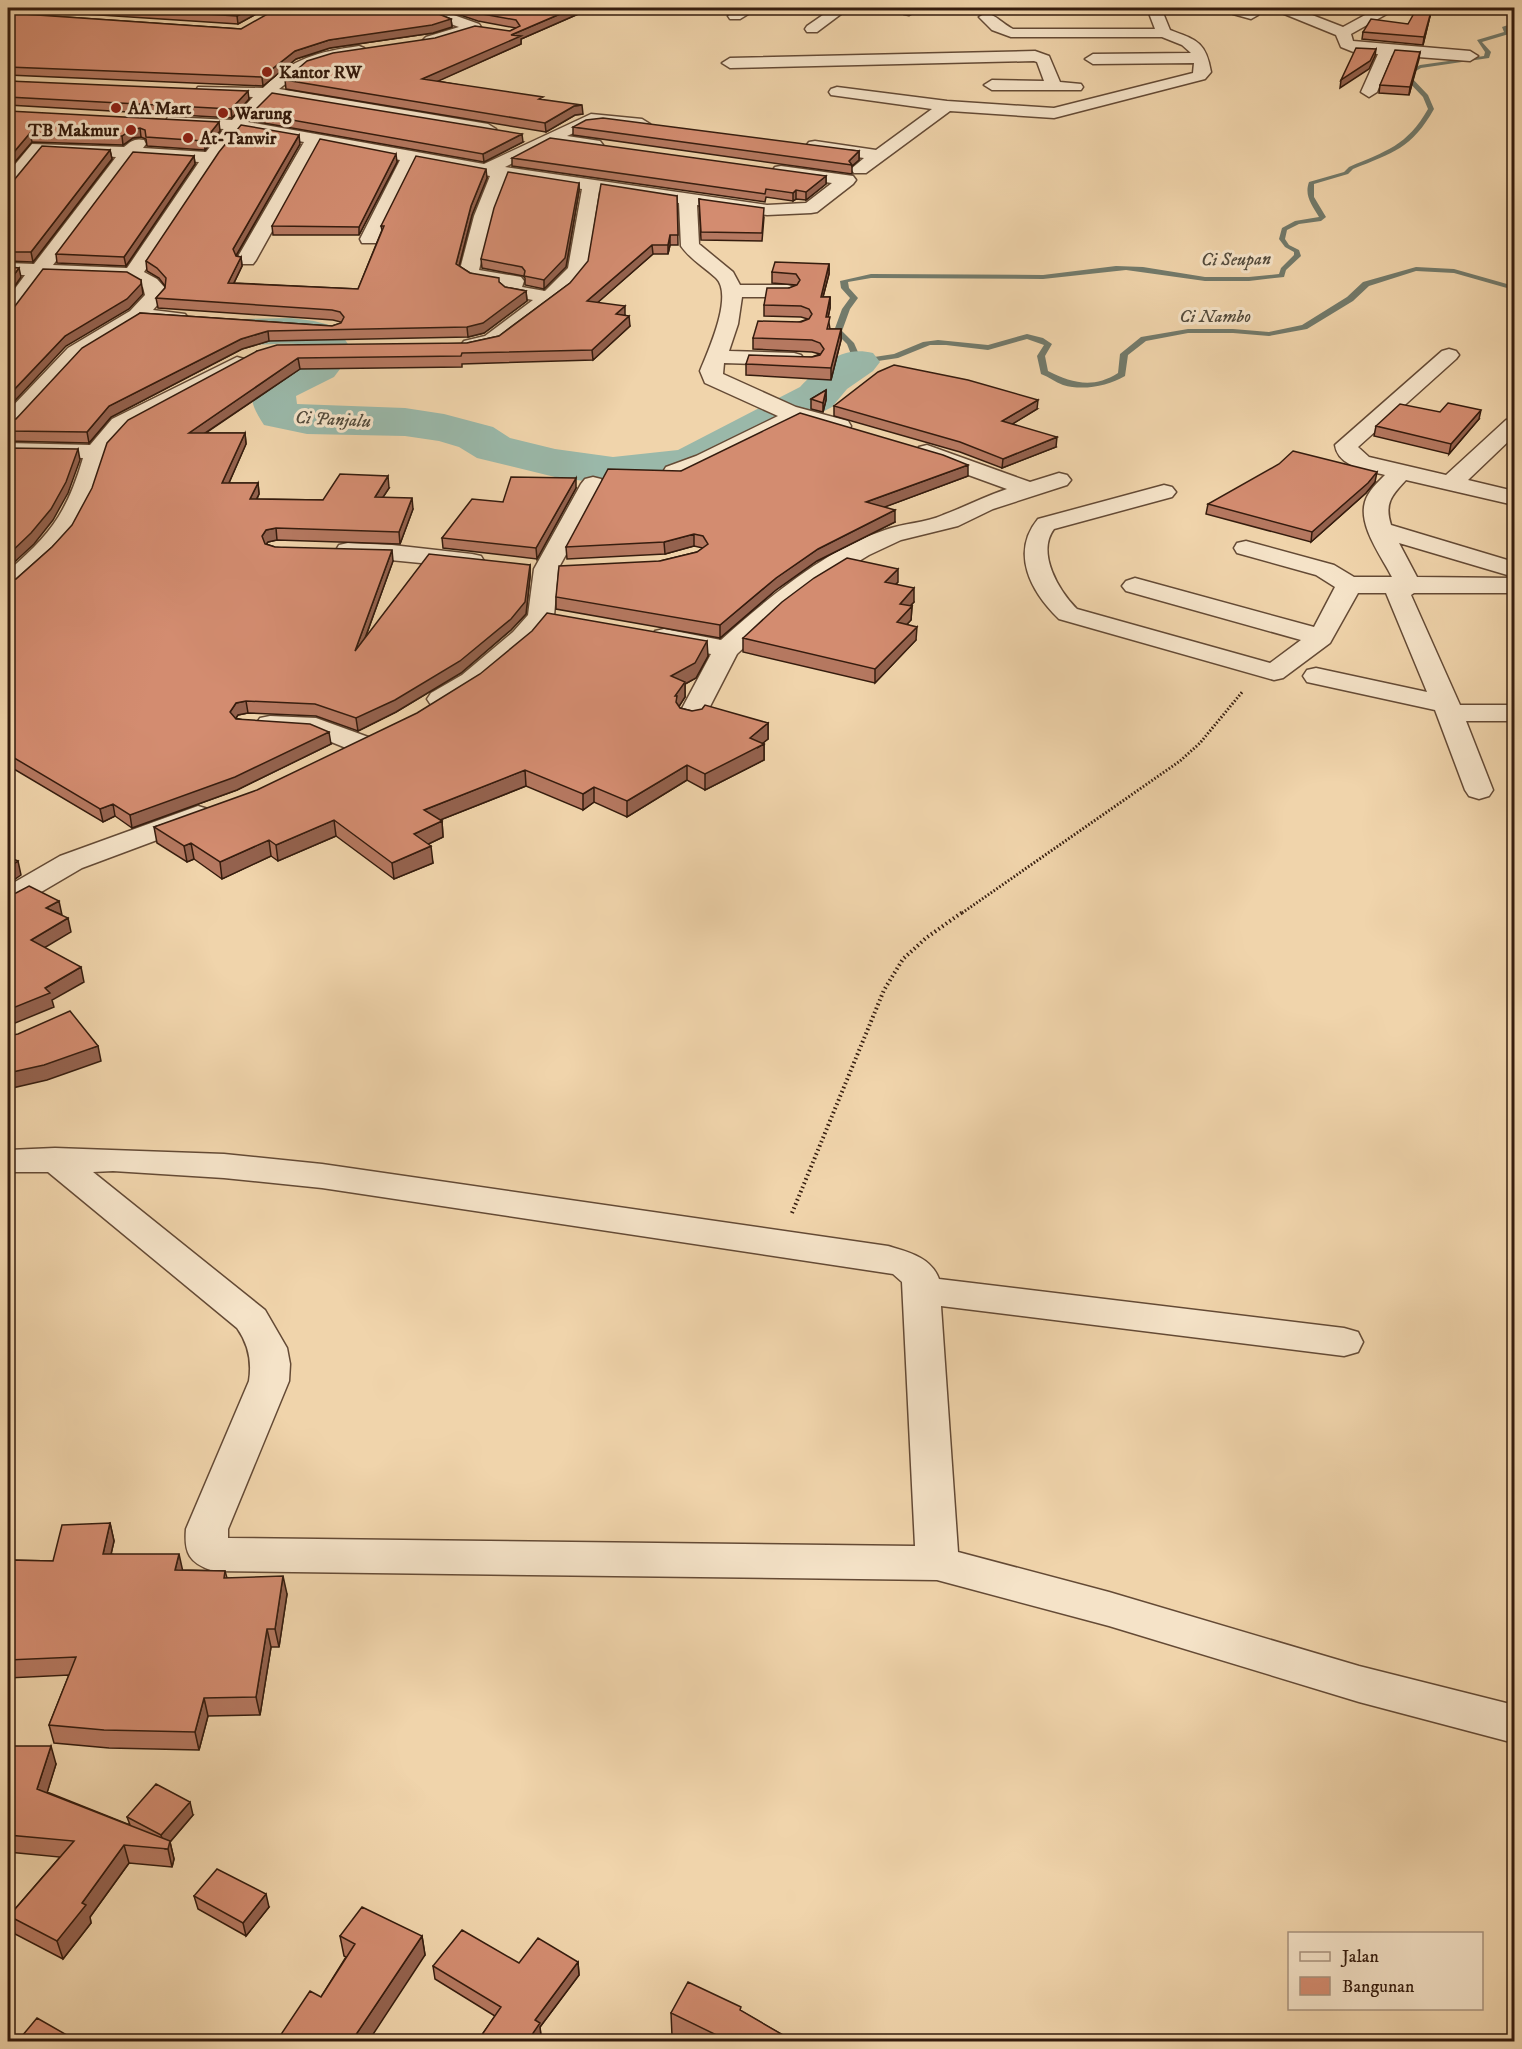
<svg xmlns="http://www.w3.org/2000/svg" width="1522" height="2049" font-family="'IM FELL DW Pica',serif">
	<style>
		.lines { fill: none; stroke-linecap: round; stroke-linejoin: round }
		.stream { fill: #727a6b; fill-rule: evenodd }
		.river { fill: #9ab8a9; fill-rule: evenodd }
		.minor-casing { stroke: #644a35; stroke-width: 3 }
		.path-far1 { stroke: #351c0e; stroke-width: 3; stroke-dasharray: 1.5 2; stroke-linecap: butt }
		.path { stroke: #351c0e; stroke-width: 4; stroke-dasharray: 1.5 3; stroke-linecap: butt }
		.minor { fill: #f5e3c8; fill-rule: evenodd }
		.wall { fill: #b57860; stroke: #351c0e; stroke-width: 1.5 }
		.shaded-wall { fill: #94624e; stroke: #351c0e; stroke-width: 1.5 }
		.building { fill: #d38c70; stroke: #351c0e; stroke-width: 1.5 }
		.poi-dot { fill: #8f2418; stroke: #f5e3c8; stroke-width: 2 }
		.labels { text-anchor: middle; stroke-width: 6; stroke-linejoin: round; paint-order: stroke }
		.far-poi-label { font-size: 18px; font-weight: bold; fill: #351c0e; stroke: #f5e3c8; text-anchor: start }
		.far-water-label { font-size: 18px; font-style: italic; fill: #534b3c; stroke: #f5e3c8 }
	</style>
	<rect width="100%" height="100%" fill="#f0d4ab"/>
	<filter id="stains"><feTurbulence type="fractalNoise" baseFrequency=".00333" numOctaves="4"/><feColorMatrix values="0 0 0 0 .2 0 0 0 0 .09 0 0 0 0 .02 0 0 0 .5 -.17"/></filter>
	<radialGradient id="worn" r=".72"><stop offset=".6" stop-color="#630" stop-opacity="0"/><stop offset="1" stop-color="#630" stop-opacity=".3"/></radialGradient>
	<g class="lines">
		<path class="stream" d="M1514,23V27L1507,29L1509,34L1482,42L1491,52L1489,58L1421,68L1409,75L1428,95L1434,109C1412,148 1393,153 1353,169L1348,174L1314,184V197L1326,217L1321,221L1299,224L1287,230L1285,239L1289,245L1299,250L1301,256L1286,270L1284,277L1249,281H1205L1126,270L1043,279L871,278L848,282L849,288L858,298L850,309L842,331L854,343L861,359L894,354L923,342L938,340L988,345L1027,334L1043,338L1052,344L1045,356L1048,371C1072,383 1093,389 1118,373L1120,354L1141,337L1188,329H1233L1269,332L1302,325L1347,297L1363,282L1416,267L1454,269L1514,286V290L1454,273L1416,271L1369,286L1353,301L1307,329L1269,336L1233,333H1188L1146,341L1128,355L1125,376C1108,386 1083,391 1063,385C1055,382 1049,377 1041,374L1037,356L1044,345L1027,339L988,350L946,345H930L898,358L858,364L854,362L847,344L834,331L842,309L850,298L841,288L840,281L871,274L1043,275L1116,266L1143,267L1205,277H1249L1279,274L1281,268L1294,255V252L1285,247L1279,239L1282,228L1295,221L1319,217C1312,205 1304,196 1309,182L1344,172L1349,167C1386,151 1407,146 1428,109L1423,97L1403,76V74L1420,65L1484,56L1485,52L1477,40L1504,32L1502,27Z"/>
		<path class="river" d="M291,318L314,321L337,327L353,352L334,377L296,396L297,404L405,408L444,414L493,427L510,438L555,449L613,457L678,450L800,387C821,365 841,345 873,353L880,362L873,371L847,389L832,407L708,472L649,483L613,485L555,477L477,458L459,447L439,441L405,436L307,434L264,425C228,373 281,379 309,352L307,345C277,341 245,349 216,342L210,333L216,324L239,319Z"/>
		<defs>
			<path id="minor" d="M36,8H77L70,12L8,19V11Z
				M434,8H449L448,13L479,24L481,27L479,30L431,45L426,43L423,40L426,37L459,27L437,19L433,10Z
				M741,8H758L740,19H730L728,16Z
				M833,8H849L817,32H807L805,29L807,26Z
				M901,8H915L916,11L909,15L904,14Z
				M1147,8H1161L1170,30C1197,40 1206,42 1211,72L1205,79L1054,118L950,111L866,173H854L851,169L864,158L815,151L809,150L806,146L809,142L815,141L876,150L932,109L831,95L829,92L831,89L837,87L947,101L1054,108L1193,73L1194,63L1093,64L1085,59L1093,54L1191,53L1182,45L1162,37H1011L992,30L979,17L986,13C996,15 1003,24 1013,29H1155Z
				M1228,8C1238,7 1251,7 1258,15L1251,19L1233,14Z
				M1275,8H1294L1343,27L1378,8H1394L1392,11L1351,34L1353,41L1470,51L1478,56L1470,61L1392,55L1377,92L1369,97L1361,92L1378,54L1356,53L1341,47L1336,35L1277,11Z
				M359,46L364,48L367,51L364,54L318,62L306,68L279,89L488,124L496,129L488,134L271,98L248,122L484,164L591,114L642,119L650,124L642,129L593,124L567,136L600,141L603,145L600,149L594,150L550,144L505,167L767,205L806,203L832,183L775,175L772,171L775,167L781,166L853,176L856,180L853,184L817,212L811,213L767,215L697,205L699,244L733,272L740,285H788L795,287L798,291L795,295L788,297H742L738,324L729,351L794,353L801,355L804,359L801,363L794,365L724,363L723,374L796,407L848,421L851,426L848,431L840,433L799,422C773,435 692,483 666,477L663,472L666,467L696,456L778,416L705,383L700,371C708,351 734,295 716,278C704,267 690,259 681,246L679,203L599,191L587,269C568,296 498,358 464,349L461,345L464,341L485,336L533,300L506,295L501,290L503,286L471,281L459,273L474,216L490,176L415,162L378,239L376,243H362L360,239L400,160L320,145L256,260L253,264H239L236,260L304,142L241,131L218,159L144,272L157,279L165,288V296L153,310L185,314L188,318L185,322L178,324L140,321L106,340L82,356L16,428L8,429V411L68,348L130,311L145,295L143,287L129,280L44,276L15,315L8,317V298L25,275H8V263L34,264L116,157L43,153L14,188L8,189V173L32,144L124,147C131,141 135,138 144,140L146,144L143,148L206,152L224,129L174,126L168,125L166,121L168,117L232,120L253,97L204,95L196,90L198,87L263,88C293,58 317,52 359,46ZM133,158L199,162L127,268L53,265ZM507,178L582,189L568,268L545,291L522,287L524,281L521,277L479,270L492,216Z
				M1035,51L1049,56L1060,82L1081,84L1083,87L1081,90H992L984,85L992,80L1044,81L1037,62L1034,61L730,68L722,63L730,58Z
				M1449,349L1456,351L1459,355L1456,359L1358,447L1369,457L1446,475L1506,420L1514,418V436L1468,480L1514,491V505L1406,480C1392,495 1384,503 1391,525L1514,562V577L1399,543L1417,577L1514,578V593H1414L1411,595L1460,705H1514V721H1466L1493,790L1489,796L1479,799L1469,796L1465,790L1435,710L1307,682L1303,676L1307,670L1316,668L1427,692L1386,593H1358L1330,643L1283,678L1274,680L1059,619C1031,592 1010,553 1038,519L1164,485L1172,487L1176,492L1172,497L1054,529C1036,553 1059,591 1077,609L1270,663L1301,640L1126,591L1122,586L1126,581L1135,578L1314,627L1335,587L1316,575L1237,553L1234,548L1237,543L1246,541L1334,565L1354,577H1392C1382,557 1358,526 1365,502C1368,491 1378,482 1385,475C1367,470 1338,467 1335,445L1442,351Z
				M237,357L244,359L247,363L244,367L128,429L107,453L92,498L72,535L53,557L17,589L8,591V571C50,535 67,513 83,458L8,457V443L90,445L112,419Z
				M927,445L1030,482L1059,473L1067,475L1071,480L1067,485L993,509L958,526L901,540L869,555L813,589L780,614L737,654L702,722L692,724L682,722L678,716L711,654L655,643L651,637L655,631L664,629L721,640C768,598 825,550 885,530C904,523 925,523 943,515C965,507 985,496 1007,489L919,457L916,452L919,447Z
				M593,477L601,479L605,484L558,569L554,616C534,644 482,692 450,705C443,708 438,706 431,705L427,699L431,693L462,675L513,632L528,615L534,569L581,484L585,479Z
				M348,543L392,545L472,554L481,556L484,561L481,566L472,568L339,555L336,550L339,545Z
				M270,716L316,718L371,738L375,744L371,750L361,752L351,750L312,734L260,730L256,724L260,718Z
				M198,806L208,809L213,815L208,821L82,868L19,905L8,907V886L60,856Z
				M55,1148L224,1154L322,1164L888,1246C908,1252 931,1257 939,1279L1344,1328L1358,1332L1363,1342L1358,1352L1344,1356L941,1306L958,1552L1109,1592L1359,1666L1514,1705V1743L1359,1702L1109,1626L937,1580L213,1571C189,1563 184,1553 186,1529L249,1381C252,1362 249,1345 237,1328L48,1172H8V1150ZM113,1171L224,1178L322,1188L893,1274L902,1282L915,1546L228,1538V1529L289,1381L290,1364L287,1348L265,1310L93,1172Z"/>
		</defs>
		<use href="#minor" class="minor-casing"/>
		<path class="path-far1" d="M962,913L1180,761L1200,743L1243,691"/>
		<path class="path" d="M792,1213L884,990L903,959L926,938L964,911"/>
		<use href="#minor" class="minor"/>
	</g>
	<path class="wall" d="M8,8H267L238,24L8,9Z
		M449,8H592L521,39V44L437,81L543,100L583,114L575,115L546,132L286,89L285,80L510,31L516,28L478,21L451,12Z
		M954,8H1029V10H954Z
		M1431,12L1423,45L1362,39L1363,32L1408,24Z
		M8,13L241,29L436,13L451,19L452,27L433,33L330,48L296,59L263,86L8,75Z
		M1420,52L1409,95L1379,93L1380,85Z
		M8,81L249,99L232,118L8,105Z
		M8,111L220,131L205,150L147,146L146,139L141,137L133,138L123,145L32,142L8,170Z
		M252,113L523,142L484,162L253,121Z
		M573,127L859,151V160L852,166V174L573,135Z
		M300,144L236,256L241,257L242,266L234,283L358,289L382,230L381,226L487,178L472,215L459,266L470,273L499,282L505,287L526,291L527,301L484,333L468,337L269,341L242,349L111,417L89,443L8,441V420L16,419L140,313L332,326L341,323V322L333,320L158,308L156,298L165,288V286L159,278L147,271L146,261Z
		M110,150L112,159L33,262L8,261V182Z
		M194,156L195,164L126,266L57,263L56,254Z
		M512,158L826,176V184L806,200L796,199L793,201L766,197L765,202L512,166Z
		M397,162L359,235H273L272,226Z
		M579,183V191L566,267L544,289L525,285V278L523,276L482,268L481,259Z
		M677,196L678,245H670L668,254H653L598,302L625,315L630,326L593,360L462,364V367L300,369L206,433H245L246,444L229,483H258L259,494L257,499L323,500L389,488L383,497L413,509L400,544L277,540L268,542L266,544L275,547L393,561L366,636L530,565V577L526,614L511,630L461,673L396,712L358,731L316,716L248,713L238,715L236,718L331,744L237,790L132,828L115,816L103,822L14,769H8V581L16,579L52,547L257,351L467,343L499,336L570,283Z
		M699,199L764,217L762,241L701,240Z
		M829,264V274L823,297H830V308L828,317L830,329H841V340L831,380L746,375V364L812,357L820,354L812,352L753,349V338L808,319L801,317L764,316V305L789,288L796,286V285L772,283V272Z
		M826,390V400L823,412L811,409V399Z
		M834,406L1037,409L1012,424L1056,447L1002,468L960,452L834,416Z
		M1479,419L1449,454L1374,436L1376,426Z
		M681,471L968,476L884,507L895,522L817,561L776,590L720,638L556,609V597L660,561L697,552L703,548L694,546L665,554L567,559L566,547Z
		M1375,482L1366,493L1311,542L1206,514L1208,504Z
		M576,488L537,559L443,548L442,538L503,502Z
		M898,582L896,584L914,602L910,606H912L911,620L907,624L916,640L875,683L743,652V638Z
		M708,656L696,678L685,684V697L679,706L680,708L692,711L768,723V739L762,743L764,744V760L705,790L687,780L627,817L594,802L583,810L526,786L440,820L442,821L443,837L428,844L433,863L394,879L336,836L278,861L271,856L222,879L194,859L187,862L157,843L154,827Z
		M110,1523L114,1541L111,1554L182,1570L225,1571L227,1578L287,1594L279,1647H271L260,1715L208,1716L199,1750L109,1748L54,1743L49,1725L69,1675L8,1678V1560L53,1561Z
		M8,1746L56,1764L47,1792L130,1825L127,1817L193,1815L170,1842L174,1859L172,1867L129,1863L90,1917L91,1923L63,1959L15,1934L9,1916L60,1857L8,1852Z
		M194,1896L269,1907L246,1936L198,1909Z
		M340,1936H422L425,1955L321,1997L346,1957L344,1956Z
		M578,1962L579,1975L540,2027L541,2036L537,2042H477L495,2016L435,1979L433,1966Z
		M741,2011L795,2042H683L672,2036L671,2013Z"/>
	<path class="shaded-wall" d="M252,8H267L238,24L237,16Z
		M574,8H592L521,39V44L423,88L422,79L511,35Z
		M1432,8L1431,12L1423,45L1424,37Z
		M451,19L452,27L433,33L330,48L296,59L263,86L262,77L295,51L329,40Z
		M1376,49L1375,56L1369,69L1340,88L1341,80Z
		M1420,52L1419,59L1409,95L1410,87Z
		M248,91L249,99L232,118L231,109Z
		M582,105L583,114L575,115L546,132L545,123L574,106Z
		M219,122L220,131L205,150L204,141Z
		M140,128L141,137L133,138L123,145L122,136L131,130Z
		M30,133L32,142L8,170V159Z
		M522,134L523,142L484,162L483,154Z
		M299,135L300,144L234,259L233,249Z
		M110,150L112,159L33,262L31,252Z
		M859,151V160L852,166L849,161Z
		M396,154L397,162L359,235V227Z
		M194,156L195,164L126,266L124,257Z
		M486,169L487,178L472,215L457,274L456,264L471,206Z
		M826,176V184L806,200V192Z
		M579,183V191L566,267L544,289V280Z
		M796,190V199L793,201V193Z
		M670,235V245L668,254V245Z
		M652,245L653,254L588,311L587,301Z
		M241,257L242,266L229,293L228,283Z
		M829,264V274L820,308L821,297Z
		M19,268L21,277L8,296V283Z
		M141,280L143,294L129,309L66,346L8,408V396L65,336Z
		M526,291L527,301L484,333L468,337L467,327Z
		M830,297V308L826,328V317Z
		M625,306V316L616,314Z
		M629,316L630,326L593,360L592,350Z
		M841,329V340L831,380V368Z
		M268,331L269,341L242,349L111,417L89,443L87,432L109,406L241,339Z
		M298,358L300,369L190,443L189,433Z
		M826,390V400L823,412V403Z
		M1038,400L1037,409L1001,431L1002,421Z
		M1481,410L1479,419L1449,454L1451,444Z
		M245,433L246,444L224,494L222,483Z
		M1057,437L1056,447L1002,468L1003,459Z
		M78,449L80,460L68,493L53,520L34,544L8,568V555Z
		M968,465V476L866,514V502Z
		M1377,472L1375,482L1366,493L1311,542L1312,532Z
		M388,476L389,488L376,508L375,497Z
		M576,478V488L537,559L536,548Z
		M258,483L259,494L251,510L250,499Z
		M412,498L413,509L400,544L399,532Z
		M895,510V522L817,561L776,590L720,638V625L776,578L818,549Z
		M276,528L277,540L268,542L263,548L262,536L266,530Z
		M694,534V546L665,554L664,542Z
		M392,550L393,561L356,663L355,651Z
		M530,565V577L526,614L511,630L461,673L396,712L358,731L356,718Z
		M898,569V582L885,595V582Z
		M914,588V602L899,617L900,604Z
		M912,606L911,620L896,636L897,622Z
		M917,627L916,640L875,683V669Z
		M707,641L708,656L696,678L685,684V697L678,708L676,717L675,696L671,676Z
		M246,701L248,713L238,715L232,724L230,712L236,703Z
		M768,723V739L757,748L764,744V760L705,790V774Z
		M329,732L331,744L237,790L132,828L130,815Z
		M687,765V780L627,817V801Z
		M525,770L526,786L425,826L424,810Z
		M594,787V802L583,810V794Z
		M113,804L115,816L103,822L100,809Z
		M334,820L336,836L278,861L276,845Z
		M442,821L443,837L416,850L414,834Z
		M269,840L271,856L222,879L220,862Z
		M191,843L194,859L187,862L184,846Z
		M431,846L433,863L394,879L392,863Z
		M18,861L21,875L8,884V868Z
		M59,901L62,915L46,908Z
		M68,918L71,932L34,954L31,940Z
		M81,967L84,982L52,1000L54,1007L8,1026V1010Z
		M98,1046L101,1061L47,1080L8,1089V1073Z
		M110,1523L114,1541L107,1572L103,1554Z
		M179,1554L183,1572L175,1570Z
		M283,1576L287,1594L279,1647L275,1629Z
		M267,1629L271,1647L260,1715L256,1697Z
		M204,1698L208,1716L199,1750L195,1732Z
		M51,1746L56,1764L43,1806L37,1789Z
		M190,1802L193,1815L170,1842L174,1859L172,1867L168,1849H165L161,1835Z
		M124,1845L129,1863L90,1917L91,1923L63,1959L57,1941L82,1903Z
		M266,1894L269,1907L246,1936L243,1923Z
		M422,1936L425,1955L368,2042H351Z
		M578,1962L579,1975L540,2027L541,2036L537,2042H527L535,2020Z"/>
	<path class="building" d="M108,8H252L237,16Z
		M278,8H433L436,13L451,19L432,25L329,40L295,51L262,77L8,67V13L241,29Z
		M461,8H574L511,35L521,36L422,79L543,97L539,99L582,105L574,106L545,123L285,80L307,61L333,53L435,38L475,26L510,31L520,26L516,20L477,13Z
		M1417,8H1432L1424,37L1363,32L1371,19L1408,24Z
		M1356,48L1376,49L1370,61L1341,80Z
		M1395,50L1420,52L1410,87L1380,85Z
		M8,81L248,91L231,109L8,97Z
		M272,93L522,134L483,154L252,113Z
		M8,111L219,122L204,141L146,137L145,130L140,128L131,130L122,136L30,133L8,159Z
		M603,118L859,151L849,161L852,165L573,127L586,120Z
		M241,125L299,135L233,249L236,256L241,257L228,283L358,289L384,226H381L416,156L486,169L471,206L456,264L470,273L499,278V282L505,287L526,291L483,323L467,327L268,331L241,339L109,406L87,432L8,431V420L16,419L82,348L140,313L332,326L341,323L344,317L340,312L332,310L156,298L165,288L166,278L157,268L146,261L219,152Z
		M550,138L826,176L806,192L796,190L793,193L766,189L765,194L512,158Z
		M320,139L396,154L359,227L272,226Z
		M42,146L110,150L31,252H8V182L14,180Z
		M133,152L194,156L124,257L56,254Z
		M508,172L579,183L565,258L544,280L524,276L525,271L522,267L481,259L494,208Z
		M601,184L677,196L678,235H670L668,245H652L587,301L625,306L616,314L629,316L592,350L462,353L461,356L298,358L189,433H245L222,483H258L250,499L323,500L340,474L388,476L375,497L412,498L399,532L276,528L266,530L262,536L265,544L275,547L392,550L355,651L429,554L530,565L525,602L511,619L460,661L395,700L356,718L315,704L246,701L236,703L230,712L236,719L310,724L329,732L235,777L130,815L113,804L100,809L11,756H8V581L16,579L52,547L72,525L92,488L107,443L128,420L257,351L277,345L467,343L499,336L570,283L588,261Z
		M699,199L764,208L762,233L701,232Z
		M775,262L829,264L821,297H830L826,317H830L827,329H841L831,368L746,364L749,355L812,357L820,355L824,349L820,343L812,340L753,338L758,321L801,322L809,319L812,314L809,309L801,306L764,305L767,288H789L797,285L800,280L796,274L772,272Z
		M8,267L19,268L8,283Z
		M43,269L127,272L141,280V284L127,299L65,336L8,396V308L15,306Z
		M894,365L968,380L1038,400L1002,421L1057,437L1003,459L960,442L834,406L878,372Z
		M826,390L823,403L811,399Z
		M1448,403L1481,410L1451,444L1376,426L1400,404L1440,412Z
		M800,413L943,455L968,465L866,502L895,510L818,549L776,578L720,625L556,597L559,566L660,561L697,552L708,544L703,536L694,534L664,542L566,547L608,469L681,471Z
		M8,448L78,449L66,482L51,509L31,533L8,555Z
		M1293,451L1377,472L1368,483L1312,532L1208,504L1279,464Z
		M511,477L576,478L536,548L442,538L472,499L503,502Z
		M847,558L898,569L885,582L914,588L900,604L912,606L897,622L917,627L875,669L743,638L782,602L814,578Z
		M547,613L707,641L695,663L671,676L685,682L675,696H677L676,702L680,708L692,711L702,709L705,705L768,723L750,738L764,744L705,774L687,765L627,801L594,787L583,794L525,770L424,810L442,821L414,834L431,846L392,863L334,820L276,845L269,840L220,862L191,843L184,846L154,827L257,790L417,713L480,674L532,631Z
		M8,857L18,861L8,868Z
		M29,886L59,901L46,908L68,918L31,940L81,967L45,988L50,993L8,1010V894L16,893Z
		M70,1011L98,1046L44,1065L8,1073V1036L18,1034Z
		M110,1523L103,1554H179L175,1570L225,1571L224,1578L283,1576L275,1629H267L256,1697L204,1698L195,1732L104,1730L49,1725L76,1657L8,1660V1560L53,1561L62,1525Z
		M8,1746H51L37,1789L170,1841L168,1849L124,1845L82,1903L86,1905L57,1941L9,1916L74,1841L8,1835Z
		M156,1784L190,1802L161,1835L127,1817Z
		M217,1869L266,1894L243,1923L194,1896Z
		M362,1907L422,1936L351,2042H276L310,1991L321,1997L355,1944L340,1936Z
		M462,1930L519,1963L538,1938L578,1962L535,2020L540,2023L527,2042H477L501,2007L433,1966Z
		M688,1982L741,2007L740,2010L795,2042H731L671,2013Z
		M37,2018L79,2042H17Z"/>
	<g class="poi-dot">
		<circle cx="267" cy="72" r="6"/>
		<circle cx="116" cy="108" r="6"/>
		<circle cx="223" cy="113" r="6"/>
		<circle cx="131" cy="130" r="6"/>
		<circle cx="188" cy="138" r="6"/>
	</g>
	<g class="labels">
		<g class="far-poi-label">
			<text x="279" y="78">Kantor RW</text>
			<text x="128" y="114">AA Mart</text>
			<text x="235" y="119">Warung</text>
			<text x="119" y="136" text-anchor="end">TB Makmur</text>
			<text x="200" y="144">At-Tanwir</text>
		</g>
		<g class="far-water-label">
			<text transform="translate(1236 259) rotate(-1)" y="6">Ci Seupan</text>
			<text x="1215" y="322">Ci Nambo</text>
			<text transform="translate(333 419) rotate(3)" y="6">Ci Panjalu</text>
		</g>
	</g>
	<rect width="1522" height="2049" fill="none" stroke="#f0d4ab" stroke-width="30"/>
	<rect x="9" y="9" width="1504" height="2031" fill="none" stroke="#351c0e" stroke-width="3"/>
	<rect x="15" y="15" width="1492" height="2019" fill="none" stroke="#351c0e" stroke-width="1.5"/>
	<rect x="1288" y="1932" width="195" height="78" fill="#f5e3c8" stroke="#a8937e" stroke-width="1.5"/>
	<rect x="1300" y="1952" width="30" height="9" fill="#f5e3c8" stroke="#a8937e" stroke-width="1.5"/>
	<text x="1342" y="1962" font-size="18" fill="#351c0e">Jalan</text>
	<rect x="1300" y="1977" width="30" height="18" fill="#d38c70" stroke="#a8937e" stroke-width="1.5"/>
	<text x="1342" y="1992" font-size="18" fill="#351c0e">Bangunan</text>
	<rect width="100%" height="100%" filter="url(#stains)"/>
	<rect width="100%" height="100%" fill="url(#worn)"/>
</svg>
